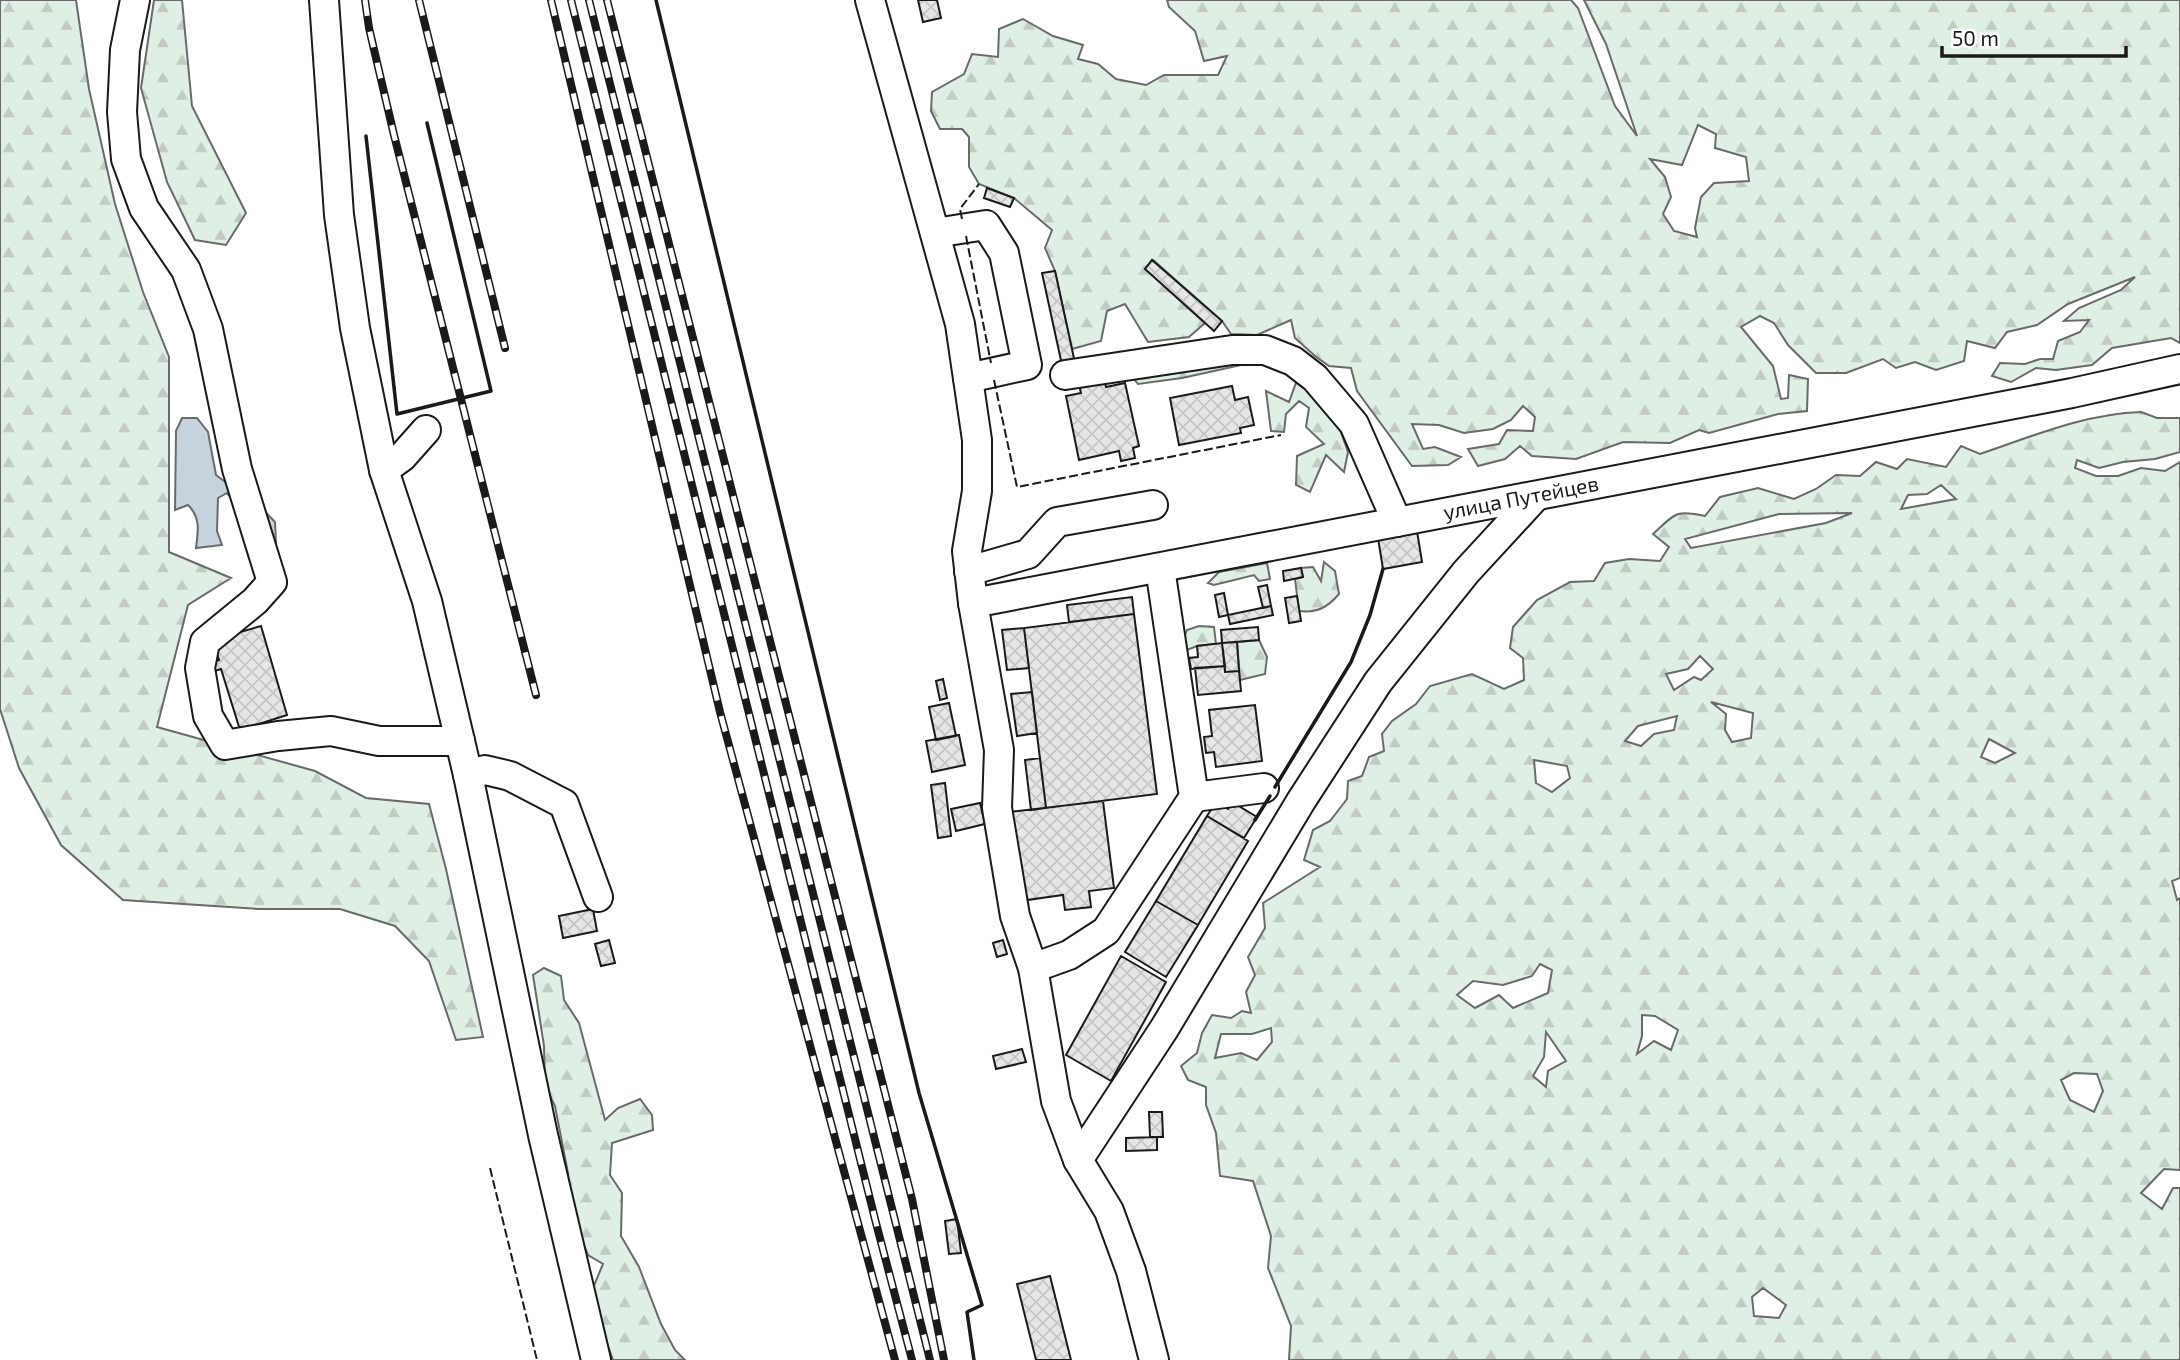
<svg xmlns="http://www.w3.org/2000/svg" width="2180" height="1360" font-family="'Exo 2',sans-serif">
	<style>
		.forest { fill: url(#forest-firs); stroke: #6a6a6a; stroke-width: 2; fill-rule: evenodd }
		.water { fill: #c6d2dc; stroke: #6a6a6a; stroke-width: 2 }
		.building { fill: url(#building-cross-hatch); stroke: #1a1a1a; stroke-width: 2 }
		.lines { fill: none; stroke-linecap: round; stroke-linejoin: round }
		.minor-casing { stroke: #1a1a1a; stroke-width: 32 }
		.minor { stroke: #fff; stroke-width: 28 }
		.rail-casing { stroke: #1a1a1a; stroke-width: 8 }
		.rail { stroke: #fff; stroke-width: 5; stroke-dasharray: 16; stroke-linecap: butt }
		.fence { stroke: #1a1a1a; stroke-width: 2; stroke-dasharray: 9 3.5; stroke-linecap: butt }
		.wall { stroke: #1a1a1a; stroke-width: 3.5 }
		.labels { text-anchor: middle; stroke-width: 5; stroke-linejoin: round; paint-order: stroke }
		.street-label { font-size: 21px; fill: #1a1a1a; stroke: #fff }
	</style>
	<defs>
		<pattern id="forest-firs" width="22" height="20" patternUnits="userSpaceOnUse" patternTransform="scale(1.75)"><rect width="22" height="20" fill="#e0efe3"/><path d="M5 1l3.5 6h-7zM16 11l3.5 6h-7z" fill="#c0ccc2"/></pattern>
		<pattern id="building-cross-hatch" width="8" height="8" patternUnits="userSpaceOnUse" patternTransform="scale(1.75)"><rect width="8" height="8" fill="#e6e6e6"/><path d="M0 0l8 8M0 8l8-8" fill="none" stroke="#c5c5c5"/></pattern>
	</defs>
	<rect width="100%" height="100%" fill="#fff"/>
	<path class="forest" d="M0,0H76L89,89L115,204L143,292L169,357V552L231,578L188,605L157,727L315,771L366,798L429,804L446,869L483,1037L456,1040L429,961L395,926L340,909H258L123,900L61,845L19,768L0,709Z
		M154,0H182L192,106L246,213L226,245L195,240L167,182L141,88Z
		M1167,0H1571L1578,8L1615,106L1637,136L1606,44L1584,0H2180V343L2171,338L2112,348L2092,365L2056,370L2036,368L2011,382L1992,376L2000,363L2025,364L2040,359H2053L2058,341L2080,332L2089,320L2064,321L2079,308L2121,290L2135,277L2068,304L2037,325L2007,332L1995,348L1967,341L1964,361L1936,370L1915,362L1896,368L1883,359L1846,373H1816L1788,345L1774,323L1760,316L1741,327L1773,366L1781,399L1788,398L1789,375L1808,379L1807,411L1778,414L1709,433L1699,430L1670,443L1623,442L1576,459L1532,456L1520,446L1505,459L1478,466L1468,449L1499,444L1507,430L1533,431L1535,417L1523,406L1511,420L1493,429L1464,433L1439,425L1412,424L1423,449L1435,447L1461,457L1448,465L1412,466L1357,391L1351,368L1329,366L1315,356L1295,338L1291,320L1257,335L1231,334L1222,321L1153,260L1145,269L1205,323L1189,337L1148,342L1125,304L1107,311L1101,341L1072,349L1055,271L1045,248L1052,230L1014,198L979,184L969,167V137L962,129H940L931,111L932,92L964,74L972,54L998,57L999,29L1023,19L1053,36L1083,45L1078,59L1098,64L1116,79L1146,85L1164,75H1218L1227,56L1204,61L1195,31L1169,7ZM1698,125L1716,134L1715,148L1746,157L1749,181L1714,183L1701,197L1695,228L1697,237L1674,231L1663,214L1671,197L1665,177L1650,159L1682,165Z
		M1240,357L1250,363L1182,378L1138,384L1130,374Z
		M1297,380L1318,393L1338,424L1348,452L1344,472L1326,455L1310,492L1296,485L1297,456L1324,444L1306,427L1309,408L1299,401L1286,414L1284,432L1271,431L1266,391L1289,402Z
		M2141,412L2157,418H2180V452L2155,459L2123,462L2099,468L2077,460L2075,468L2096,476H2118L2141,468L2165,471L2180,462V878L2172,881L2177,900L2180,898V1170L2164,1169L2141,1193L2162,1209L2173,1188H2180V1360H1289L1291,1326L1268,1268L1271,1236L1253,1181L1220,1176L1216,1133L1206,1105V1087L1188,1080L1181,1066L1197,1053L1202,1033L1212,1015L1231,1018L1242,1011L1251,1013L1246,992L1255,975L1248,957L1265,928L1263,903L1320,867L1304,860L1313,830L1330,821L1347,799L1348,781L1362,776L1369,757L1384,751L1382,734L1392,721L1416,704L1430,686L1472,674L1504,689L1524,680L1523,658L1510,648L1513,627L1537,600L1570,582L1594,581L1605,563L1629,559L1660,561L1669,547L1653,534C1675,514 1675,509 1705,516L1720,497L1758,488L1794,499L1816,489L1836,475L1860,476L1876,462L1897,469L1907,459L1946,467L1961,446L1980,454C2033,436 2084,414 2141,412ZM1941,485L1956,499L1901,509L1908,495L1927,494ZM1852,513L1826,523L1691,548L1685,539L1779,514ZM1700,656L1713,669L1701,680L1694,677L1674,690L1666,674L1688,669ZM1711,702L1753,713L1751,738L1732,742L1725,730L1726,714ZM1677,716L1674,730L1654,734L1641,746L1625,741L1638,726ZM1989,739L2015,753L1995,763L1981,757ZM1534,760L1567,766L1570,778L1552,792L1536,783ZM1540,964L1552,970L1548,993L1513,1008L1499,995L1475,1008L1457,995L1473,981L1503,985L1532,976ZM1642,1015L1655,1016L1678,1030L1671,1050L1654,1041L1637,1054L1642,1036ZM1271,1028L1272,1042L1257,1060L1241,1053L1215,1058L1221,1034H1252ZM1546,1032L1566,1061L1548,1071L1546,1087L1533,1076L1544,1057ZM2074,1073L2097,1074L2103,1091L2094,1112L2070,1100L2061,1080ZM1763,1288L1786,1305L1779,1318L1754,1316L1752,1297Z
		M1324,562L1335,571L1339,594C1327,608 1317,613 1299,611L1295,579L1303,577L1301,568L1313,567L1321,581Z
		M1267,563L1270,579L1259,581L1254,575L1214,585L1208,583L1219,572Z
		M1199,626L1214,627L1216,644L1197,646L1187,650L1183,640L1187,630Z
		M1259,640L1267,657L1265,674L1240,680L1237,642Z
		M544,968L561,976L564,1000L579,1023L605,1120L618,1108L640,1099L652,1115L653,1130L612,1143L610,1175L622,1193L621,1236L639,1267L661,1324L675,1350L685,1360H613L604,1335L593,1288L603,1264L588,1255L570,1212L568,1173L555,1106L545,1085L544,1046L533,975Z"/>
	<path class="water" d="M182,418H197L208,432L216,475L228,484L248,494L275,522L276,543L266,550L248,519L227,493L218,498L217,531L222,545L196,548C198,531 201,518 188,505L175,510L176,431Z"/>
	<path class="building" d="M918,0H937L941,18L923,22Z
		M987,188L1014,198L1010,207L984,198Z
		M1152,260L1222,321L1214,331L1145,269Z
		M1055,271L1075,363L1062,365L1042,273Z
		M1104,379L1106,387L1125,383L1139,446L1133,448L1135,458L1121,461L1119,451L1079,460L1066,396L1081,393L1079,385Z
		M1232,386L1235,400L1248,397L1254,425L1240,428L1241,433L1179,445L1170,398Z
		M1417,531L1422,562L1383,569L1378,538Z
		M1301,568L1303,577L1284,581L1283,571Z
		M1267,585L1271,606L1263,608L1258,587Z
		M1224,593L1228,615L1219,617L1215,595Z
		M1297,596L1301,621L1289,623L1285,598Z
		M1132,597L1134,614L1069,622L1067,605Z
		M1271,606L1273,615L1230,624L1228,615Z
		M1134,614L1157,794L1046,808L1024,628Z
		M261,626L287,715L240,730L221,669L208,673L205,664L219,660L213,640Z
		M1258,627L1259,640L1222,643L1221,630Z
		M1024,628L1029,668L1007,670L1002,630Z
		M1237,642L1239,671L1225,672L1222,643Z
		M1222,643L1225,666L1191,669L1189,658L1198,657L1197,646Z
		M1225,666V672L1239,671L1241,691L1198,695L1195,668Z
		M943,679L947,698L940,700L936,681Z
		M1032,692L1037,733L1017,736L1011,694Z
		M949,703L956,736L936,740L929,707Z
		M1255,705L1262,761L1216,767L1214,752L1206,753L1204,737L1212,736L1209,710Z
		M959,735L965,765L932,772L926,741Z
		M1040,758L1046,808L1031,810L1025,760Z
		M945,783L951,836L938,838L931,785Z
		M1103,801L1114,888L1089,891L1091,907L1065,910L1063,895L1020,901L1009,812Z
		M1216,802L1228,809L1232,802L1257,817L1244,838L1207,816Z
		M980,803L985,824L956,831L951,809Z
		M1207,816L1248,841L1198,925L1156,901Z
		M1156,901L1198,925L1166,977L1125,952Z
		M593,909L597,931L563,938L559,916Z
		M609,940L615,963L601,966L595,944Z
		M1003,940L1007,954L997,957L993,943Z
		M1121,956L1166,982L1111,1081L1066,1055Z
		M1022,1049L1026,1062L996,1069L993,1056Z
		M1149,1112H1162L1163,1137H1150Z
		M1157,1137V1150L1126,1151V1138Z
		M957,1219L961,1253L949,1254L945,1221Z
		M1050,1276L1071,1360H1036L1017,1284Z"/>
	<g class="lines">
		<defs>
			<g id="minor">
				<path d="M135,0L125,50L122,112L126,159L144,208L186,270L208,329L237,469L272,582L255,601L205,642L200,668L208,716L225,745L278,736L331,731L379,741H460"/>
				<path d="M324,0L339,215L355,328L384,470L427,601L468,775L543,1135L596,1360"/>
				<path d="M870,0L960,324L977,440V491L967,551L973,603L999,750L997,808L1015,916L1033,968L1056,1101L1078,1160L1109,1211L1131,1271L1154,1360"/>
				<path d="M935,233L986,225L1004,253L1027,365L968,378"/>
				<path d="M1065,375L1232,350H1265L1293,361L1315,378L1354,424L1397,522"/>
				<path d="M384,470L402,457L426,430"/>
				<path d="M969,571L1028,554L1057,522L1153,505"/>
				<path id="s1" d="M973,603L2072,393L2180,369"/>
				<path d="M468,775L485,770L510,776L564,804L598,897"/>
				<path d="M1194,797L1264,788"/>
				<path d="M1033,968L1069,955L1106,931L1194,797L1160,568"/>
				<path d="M1078,1160L1164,1029L1301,801L1378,682L1466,572L1536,496"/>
			</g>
		</defs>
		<use href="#minor" class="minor-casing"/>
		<use href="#minor" class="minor"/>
		<defs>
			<path id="rail" d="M365,0L369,28L394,135L536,695
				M419,0L505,348
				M551,0L720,712L895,1360
				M571,0L876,1223L912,1360
				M589,0L930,1360
				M607,0L912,1199L944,1360"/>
		</defs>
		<use href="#rail" class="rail-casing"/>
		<use href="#rail" class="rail"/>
		<path class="fence" d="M962,219L960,209L979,184
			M966,236L991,363
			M994,380L1017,487L1281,435
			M490,1168L537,1360"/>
		<path class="wall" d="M656,0L919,1093L982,1305L967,1312L974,1360
			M366,136L397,414L491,391L427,123
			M1275,787L1351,662L1370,615L1383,569
			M1255,820L1270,796"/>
	</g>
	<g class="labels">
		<g class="street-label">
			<text dy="7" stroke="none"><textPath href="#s1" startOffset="558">улица Путейцев</textPath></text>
		</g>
	</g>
	<path d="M1942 46v10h184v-10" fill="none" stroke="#1a1a1a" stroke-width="3.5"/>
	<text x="1952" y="46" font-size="21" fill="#1a1a1a" stroke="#ffffff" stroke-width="5" paint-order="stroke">50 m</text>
</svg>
